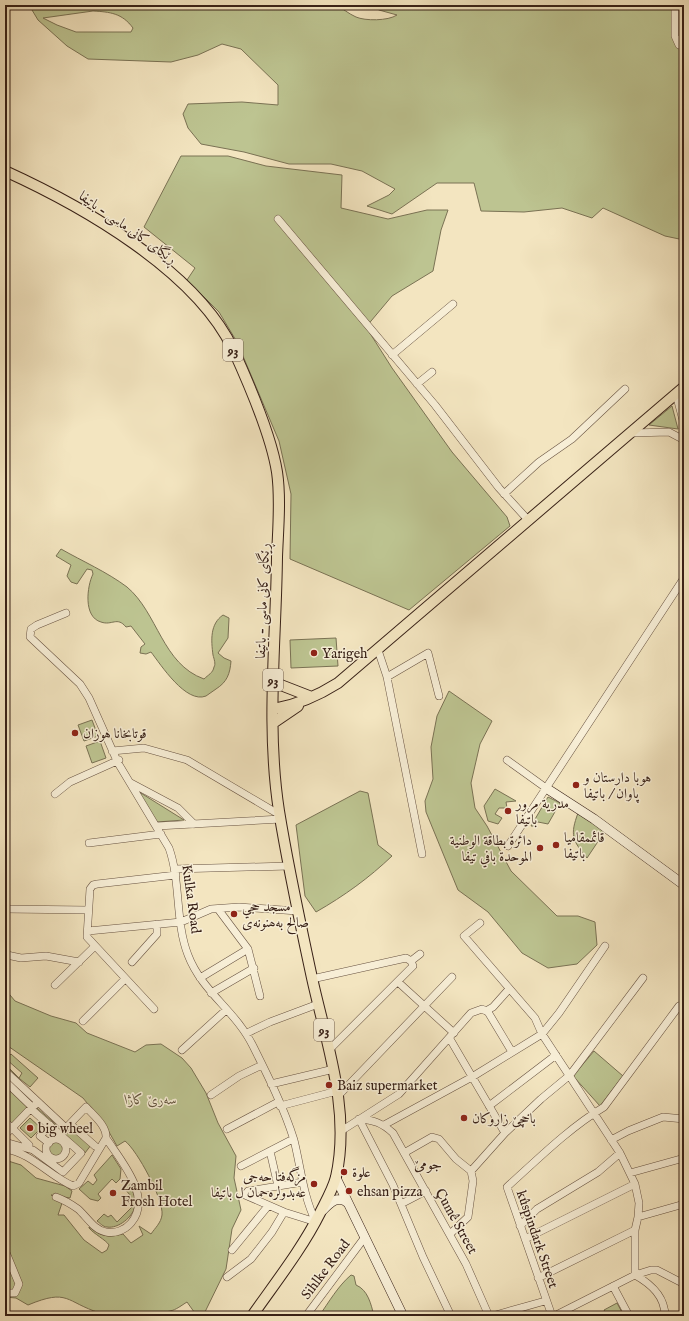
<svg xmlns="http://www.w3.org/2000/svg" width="689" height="1321" font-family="'IM FELL English',Amiri,serif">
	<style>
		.green { fill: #bdc491; stroke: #7a7254; fill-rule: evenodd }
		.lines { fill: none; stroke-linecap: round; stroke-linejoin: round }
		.street-casing { stroke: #675241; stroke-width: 8 }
		.secondary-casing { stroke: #382117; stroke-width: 10 }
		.primary-casing { stroke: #382117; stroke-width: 12 }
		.street { stroke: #f7eed6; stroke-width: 7 }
		.secondary { stroke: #f7eed6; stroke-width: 9 }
		.primary { stroke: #f3e5c0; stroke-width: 10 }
		.poi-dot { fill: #8f2418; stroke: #f7eed6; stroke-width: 1.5 }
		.labels { text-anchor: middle; stroke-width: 3; stroke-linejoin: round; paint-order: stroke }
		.shield { fill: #f7eed6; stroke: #715e50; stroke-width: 1 }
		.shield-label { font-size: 13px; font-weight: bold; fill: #382117 }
		.street-label { font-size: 14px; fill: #382117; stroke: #f7eed6 }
		.poi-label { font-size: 14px; fill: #382117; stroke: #f7eed6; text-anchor: start }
		.park-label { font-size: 14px; font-style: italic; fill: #60523c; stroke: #f7eed6 }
		.neighbourhood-label { font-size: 15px; fill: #382117; stroke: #f7eed6 }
	</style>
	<rect width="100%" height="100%" fill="#f3e5c0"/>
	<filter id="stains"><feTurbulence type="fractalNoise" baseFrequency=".005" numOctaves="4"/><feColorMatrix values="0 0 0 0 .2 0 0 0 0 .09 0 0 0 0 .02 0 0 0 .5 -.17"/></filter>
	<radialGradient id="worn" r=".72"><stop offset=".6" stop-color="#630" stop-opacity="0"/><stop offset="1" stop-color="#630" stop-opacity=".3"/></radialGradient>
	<path class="green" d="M29,5H336C342,8 349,14 356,17C365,21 388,21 397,15L379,10L371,5H684V240L665,236L603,208L592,218L562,208L524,212L481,211L474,183H437L392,214L367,206L389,195L395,189L362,171L331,164H289L244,152L201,144L188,128L183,114L188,104L242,102L278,105V85L241,49L222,44L198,55L171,62L88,59L67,46L38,20ZM93,11C110,12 122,13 133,28L131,32H76L57,25L43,18Z
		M181,156H228L266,166L342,175L341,208L388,219L427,210H448L441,230L433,271L392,296L366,327L392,368L452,452L507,517L510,526L409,610L290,559L291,494L279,441L237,342L219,312L187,280L195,268L144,227Z
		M672,406L678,429L649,425Z
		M61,549C82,561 107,572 127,587C158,613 162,664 204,679C208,675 213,673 214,667C216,664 214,659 213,655C211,640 210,624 223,615L229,618L228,638L218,653L224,658L231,661C230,674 227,682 216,689C213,691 209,694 206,696C186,704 161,665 151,652L146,654L140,653L141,647L145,644L131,626L126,627C117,616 112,626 101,622C83,617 87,586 93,574L92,570L87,569L77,584L71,582L67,576L71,565L56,556Z
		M336,638L338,666L291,668L290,640Z
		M449,691L492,721L480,744L471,783L475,808L487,826L511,871L557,916H578L595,922L597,945L577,964L548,968L522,953L488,912L458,890L426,812L425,801L433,779L431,747L437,716Z
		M92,720L98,736L84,741L78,725Z
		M100,741L106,758L92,763L86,746Z
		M495,789L516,801L506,802L507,808H499L495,814L502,818L498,824L488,821L484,806Z
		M136,790L184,820L157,822Z
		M360,791L368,793L378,845L392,856C369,878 344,896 316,912L305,896L296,825Z
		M548,797L560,803L548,824L538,822L534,826H531Z
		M578,813L605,831L587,858C572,840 570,835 578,813Z
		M5,989L15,1001L51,1016L76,1023L87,1033L135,1052L146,1045L161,1044L182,1058L191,1068L206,1093L218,1123L236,1156L234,1178L241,1210L232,1229L226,1269L203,1316H197L187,1302C182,1305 176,1310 170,1311C156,1315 114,1317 100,1313C65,1302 69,1288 28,1305L16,1298L5,1297V1160L21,1165L36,1178L65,1186L72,1191L70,1198L51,1195L63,1200L58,1215H64L84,1240L102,1253L107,1250L109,1245C106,1240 94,1234 89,1228V1227C101,1236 108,1238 123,1234L131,1243L143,1235L139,1226L151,1234C155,1228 161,1223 162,1215C164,1200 137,1150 125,1141L117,1146L105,1125L83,1098L5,1044Z
		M594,1051L623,1076L600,1106L573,1076Z
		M11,1054L38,1078L30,1087L5,1067V1064L19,1078L22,1073L6,1059Z
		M9,1091H13L27,1106V1109L13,1123H10L5,1119V1096Z
		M37,1108L67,1134L72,1128L91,1145L85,1153L35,1110Z
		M30,1118L41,1128L31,1138L20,1128Z
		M49 1149a7 7 0 1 1 14 0a7 7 0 1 1-14 0Z
		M112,1155L121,1169L120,1179L116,1183L112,1179L98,1194L101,1198L98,1201L90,1199L79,1189L88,1181L93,1185L97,1180L94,1175Z
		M128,1183C132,1189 137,1199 135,1206C133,1217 118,1229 107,1227C103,1227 100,1223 97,1221L104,1214L108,1217L111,1215L117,1222L132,1207L126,1200L130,1195L124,1188Z
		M351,1275L354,1276L356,1285C368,1290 371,1304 374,1316H319C329,1302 338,1286 351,1275Z
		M617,1303L624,1316H607L604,1310Z"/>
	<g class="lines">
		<defs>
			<path id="street" d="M675,5V36L679,45L684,47
				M278,219L435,405L499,488L529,521
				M392,355L453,304
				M417,384L432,372
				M676,394L684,424
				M632,433L669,432L684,440
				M504,494L539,462L572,439L625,389
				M66,613L37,625L31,629L30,637L80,684L89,698L118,763L169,848C181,882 175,922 188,955C202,992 236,1011 253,1046C268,1076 284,1108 294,1140C301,1168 303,1196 316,1222
				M378,650L387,677L422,854
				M387,677L428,653L439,696
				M112,751L144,748L187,760L280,815
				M507,760L546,788
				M131,783L178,808L194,824
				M55,794L70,782L119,760
				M157,826L281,819
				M89,843L161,834
				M508,846L684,578
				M175,869L289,866
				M5,909L88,910
				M218,909L248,949L260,996
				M480,923L464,936L535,1018L542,1034L620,1153L635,1184L639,1203L638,1217L635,1230V1275C651,1284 665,1296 665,1316
				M88,931L181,922L211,909L239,907L298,911
				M5,953L7,955L21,958L46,956L79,962
				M411,961L420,954
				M132,962L157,934V924
				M200,978L248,949
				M312,979L406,958L411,961L413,966L329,1050
				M398,982L454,1033
				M55,985L95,946
				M211,993L254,968
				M154,1009L87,937L90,889L93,885L97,884L176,875
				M486,1011L493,1007L509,989
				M83,1021L125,979
				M247,1033L270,1022L318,1004
				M450,1039L505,1133
				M182,1050L226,1010
				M5,1071L66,1128L86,1107C94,1116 107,1126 106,1138C121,1161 153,1197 131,1223C125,1230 115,1234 106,1232C94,1230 87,1217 78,1209C71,1204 64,1200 56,1197
				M5,1081L32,1107L35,1105
				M271,1084L334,1069
				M211,1095L239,1076L262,1065
				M338,1096L452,977
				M280,1106L337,1091
				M489,1106L556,1055
				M359,1119C374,1120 382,1123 393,1133L466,1264L489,1316
				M359,1119L393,1185L423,1257L451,1316
				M5,1122L12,1128L5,1135
				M70,1124L95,1146
				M384,1125L472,1077L542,1034L559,1013L605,946
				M227,1129L278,1102
				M341,1131L399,1094L471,1013L482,1009L488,1012L512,1052
				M46 1149a10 10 0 1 1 20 0a10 10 0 1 1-20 0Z
				M611,1140L628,1131L663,1117L684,1119
				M5,1142L33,1150L63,1172L81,1153L31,1109
				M49,1143L40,1136L50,1125
				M29,1145L12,1128L32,1107
				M5,1149C32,1153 49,1176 73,1186L79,1183L106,1138
				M270,1151L278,1186
				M404,1153L432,1137L439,1139L456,1159L471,1171
				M241,1166L293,1139
				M630,1173L684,1158
				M303,1182L248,1191L245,1195L284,1212L316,1222
				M401,1204L426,1191
				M638,1217L684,1204
				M520,1226L537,1209L598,1172L620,1153
				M450,1234L468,1217L473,1181L471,1171L505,1133L541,1099L570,1075L643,978
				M525,1239L635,1184
				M5,1250L19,1284L15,1293H5
				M232,1250L268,1206
				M227,1277L251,1259L272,1232L284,1212
				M538,1278L635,1230
				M613,1286L629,1316
				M5,1316H6
				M306,1316L365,1237
				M492,1316L545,1301
				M552,1316L507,1187C538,1159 569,1128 604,1107L679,1006
				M554,1316L635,1275L651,1270H657L684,1284"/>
			<path id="secondary" d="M546,788L594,819L684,885
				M336,1178L403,1316
				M323,1210C331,1202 338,1195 348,1203"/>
			<path id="primary" d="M5,171C82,206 195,270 233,349C249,384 271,434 277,472C281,499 278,529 277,557C276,641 266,727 279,811C288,867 300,922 312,978C326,1042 351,1110 336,1177C333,1189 326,1201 320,1213C302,1249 275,1283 252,1316
				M273,682L309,696
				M274,709C296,705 319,695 338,683L684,387
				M273,723L298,706"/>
		</defs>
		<use href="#street" class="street-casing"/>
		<use href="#secondary" class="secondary-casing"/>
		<use href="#primary" class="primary-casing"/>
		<use href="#street" class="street"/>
		<use href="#secondary" class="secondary"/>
		<use href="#primary" class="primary"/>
	</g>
	<g class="poi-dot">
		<circle cx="314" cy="653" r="4"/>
		<circle cx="75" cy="733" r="4"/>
		<circle cx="576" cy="785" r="4"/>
		<circle cx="508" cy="811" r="4"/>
		<circle cx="556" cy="845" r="4"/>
		<circle cx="540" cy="848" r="4"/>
		<circle cx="234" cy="914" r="4"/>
		<circle cx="329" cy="1085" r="4"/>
		<circle cx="464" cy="1118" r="4"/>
		<circle cx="30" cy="1128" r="4"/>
		<circle cx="344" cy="1172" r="4"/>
		<circle cx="314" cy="1184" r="4"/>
		<circle cx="349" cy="1191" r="4"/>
		<circle cx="113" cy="1193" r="4"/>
	</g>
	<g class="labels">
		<g class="shield">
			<rect x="223" y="339" width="20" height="22" rx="3"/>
			<rect x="263" y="669" width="20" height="22" rx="3"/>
			<rect x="314" y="1019" width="20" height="22" rx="3"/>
		</g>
		<g class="shield-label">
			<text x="233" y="355">93</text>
			<text x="273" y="685">93</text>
			<text x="324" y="1035">93</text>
		</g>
		<g class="street-label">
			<text transform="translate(128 227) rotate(35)" y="5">ڕێگای کانی ماسی - باتيفا</text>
			<text transform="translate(262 601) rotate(-88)" y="5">ڕێگای کانی ماسی - باتيفا</text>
			<text transform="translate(192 899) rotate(82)" y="5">Kulka Road</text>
			<text transform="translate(457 1221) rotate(61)" y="5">Çumê Street</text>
			<text transform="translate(538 1239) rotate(71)" y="5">kûspindark Street</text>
			<text transform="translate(325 1269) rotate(-53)" y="5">Sihlke Road</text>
		</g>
		<g class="poi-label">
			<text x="322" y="658">Yarigeh</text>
			<text x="83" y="738">قوتابخانا هوزان</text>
			<text x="584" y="782">هوبا دارستان و<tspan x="584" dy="16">پاوان / باتيفا</tspan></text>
			<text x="516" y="808">مدرية مرور<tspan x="516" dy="16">باتيفا</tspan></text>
			<text x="564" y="842">قائممقاميا<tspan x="564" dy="16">باتيفا</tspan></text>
			<text x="532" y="845" text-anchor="end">دائرة بطاقة الوطنية<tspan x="532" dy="16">الموحدة بافي تيفا</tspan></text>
			<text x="242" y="911">مسجد حجي<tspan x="242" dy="16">صالح بەھنونەی</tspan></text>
			<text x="337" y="1090">Baiz supermarket</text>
			<text x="472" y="1123">باخچێ زاروکان</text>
			<text x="38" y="1133">big wheel</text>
			<text x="352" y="1177">علوة</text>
			<text x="306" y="1181" text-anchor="end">مزگەفتا حەجی<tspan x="306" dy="16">عەبدولرەحمان ل باتیفا</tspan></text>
			<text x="121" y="1190">Zambil<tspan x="121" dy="16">Frosh Hotel</tspan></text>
			<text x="357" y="1196">ehsan pizza</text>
		</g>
		<g class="park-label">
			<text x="151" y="1104">سەرێ کاژا</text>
		</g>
		<g class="neighbourhood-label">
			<text x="428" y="1169">جومێ</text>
		</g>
	</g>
	<rect width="689" height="1321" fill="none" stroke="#f3e5c0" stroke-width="20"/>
	<rect x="6" y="6" width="677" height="1309" fill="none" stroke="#382117" stroke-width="2"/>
	<rect x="10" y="10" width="669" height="1301" fill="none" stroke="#382117"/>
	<rect width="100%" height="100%" filter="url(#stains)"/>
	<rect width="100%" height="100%" fill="url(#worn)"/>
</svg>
